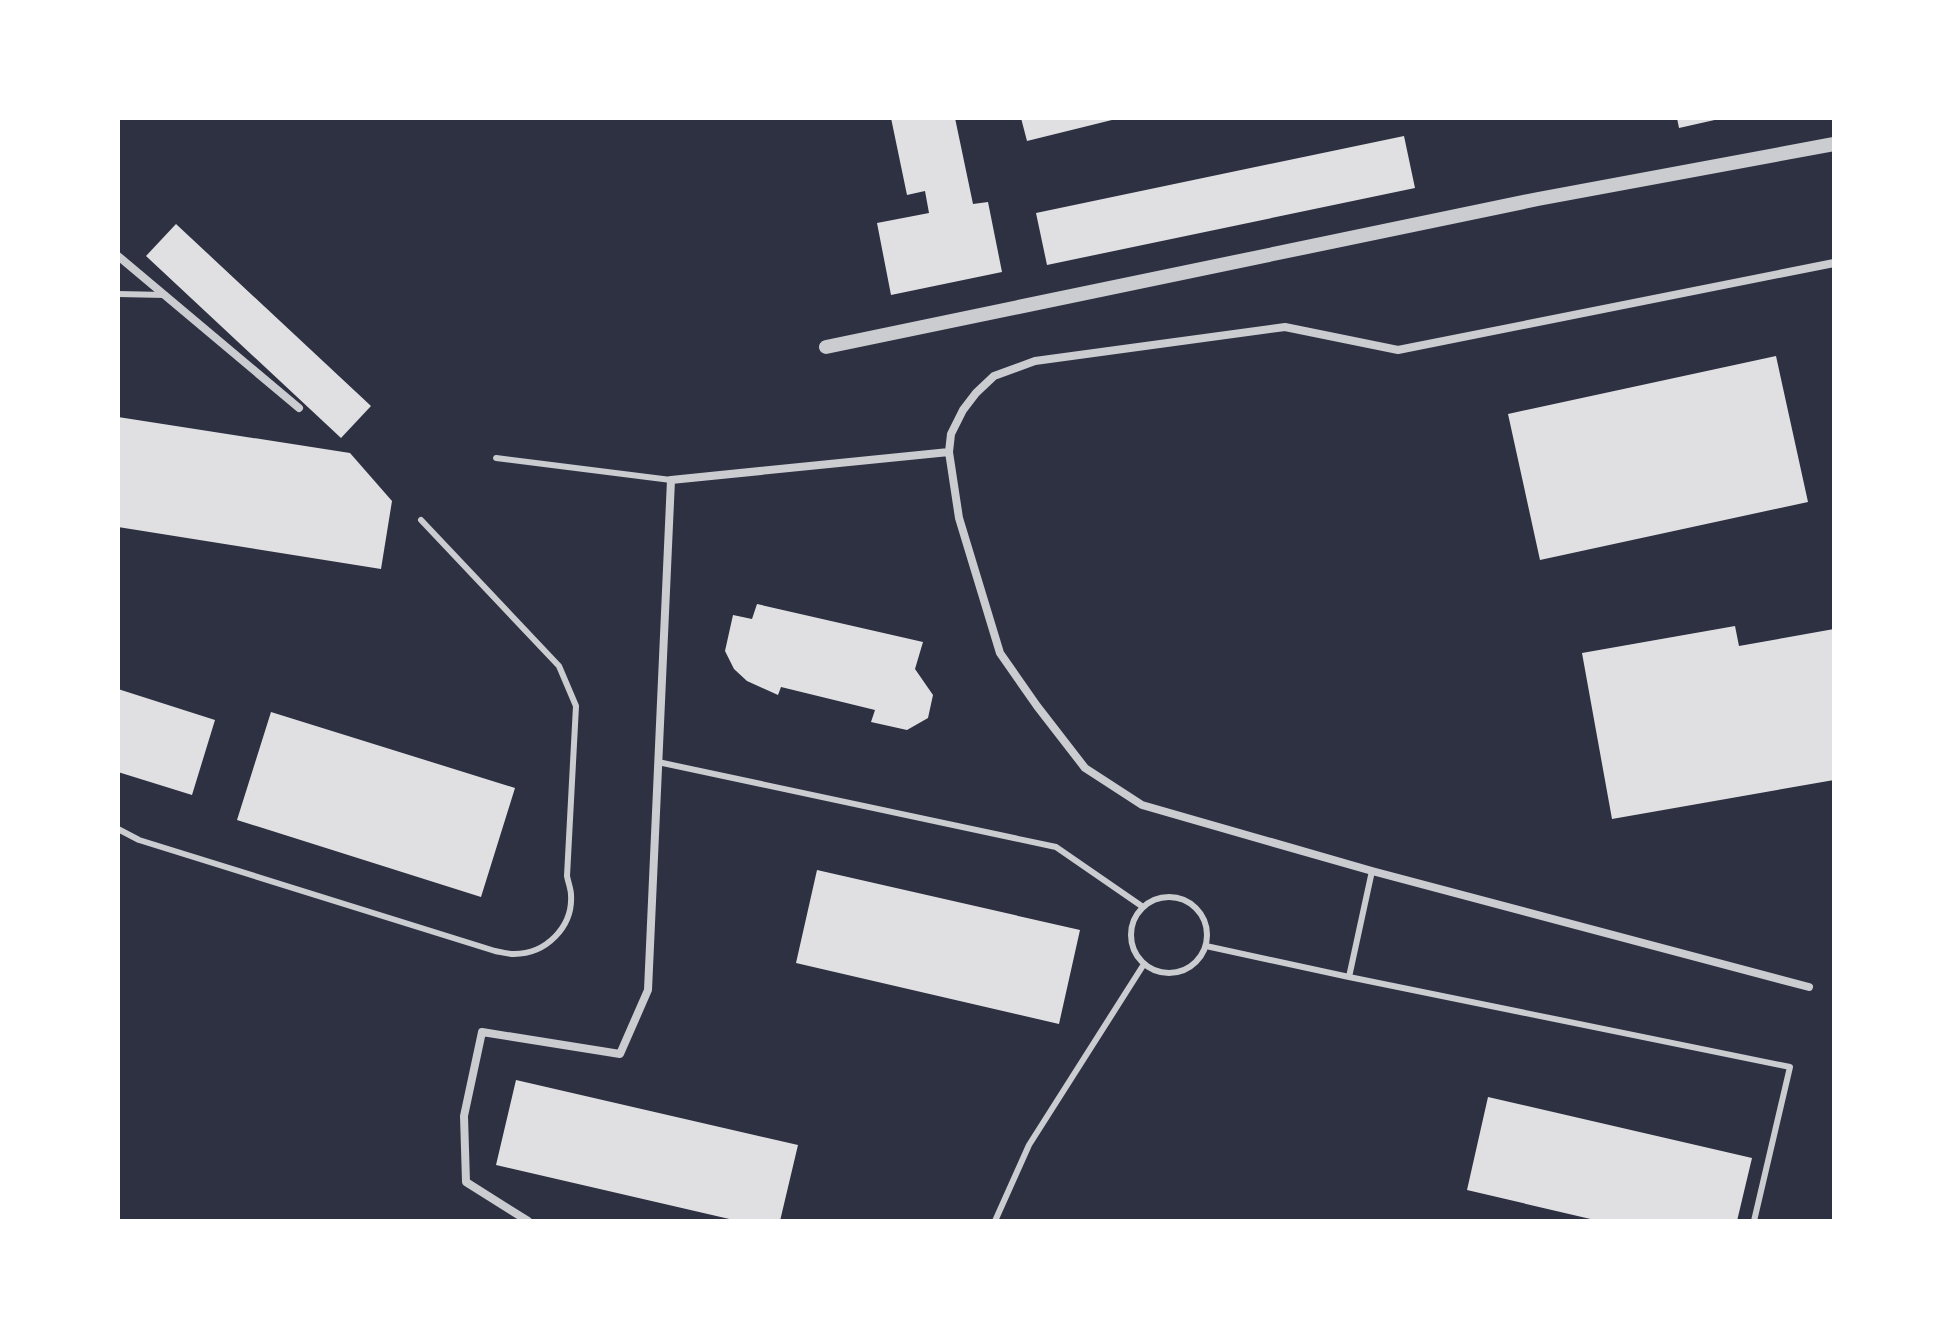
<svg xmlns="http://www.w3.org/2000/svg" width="1952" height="1339" font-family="'Archivo Narrow',sans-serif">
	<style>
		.building { fill: #e0e0e3 }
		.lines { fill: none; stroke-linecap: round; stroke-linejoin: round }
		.service { stroke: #caccd0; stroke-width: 6 }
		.minor { stroke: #caccd0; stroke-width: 8 }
		.tertiary { stroke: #caccd0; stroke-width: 14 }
	</style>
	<rect width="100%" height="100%" fill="#2d3142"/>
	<path class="building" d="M891,118H955L973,204L988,202L1002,272L891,295L877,223L929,213L925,191L907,195Z
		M1021,118H1116V119L1027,141Z
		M1677,118H1719V119L1679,128Z
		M1404,136L1415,188L1047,265L1036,213Z
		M176,224L371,406L341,438L146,256Z
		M1776,356L1808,502L1540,560L1508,414Z
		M118,417L350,453L392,501L381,569L118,527Z
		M757,604L923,642L915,669L933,695L928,718L907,730L871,722L875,710L781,687L778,695L747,681L734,669L725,651L733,615L752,619Z
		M1735,626L1739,646L1834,629V780L1612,819L1582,653Z
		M118,689L215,720L192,795L118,772Z
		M271,712L515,788L481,897L237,820Z
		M817,870L1080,930L1059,1024L796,963Z
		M516,1080L798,1145L780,1221H738L496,1165Z
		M1488,1097L1752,1158L1737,1221H1599L1467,1190Z"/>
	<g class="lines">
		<path class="service" d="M118,294L165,295
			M496,458L671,480
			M658,762L1056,847L1143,907
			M118,829L139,840L495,951C501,952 508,954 514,954C546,954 573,927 571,895C571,889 568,882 567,876L576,706L559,666L421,520
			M1372,871L1349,977L1790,1067L1754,1221
			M1131 935a38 38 0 1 1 76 0a38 38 0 1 1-76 0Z
			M1206,946L1349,977
			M995,1221L1029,1145L1144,964"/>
		<path class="minor" d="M118,256L299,408
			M1809,987L1372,871L1142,805L1085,768L1037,706L1000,653L959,518L949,452L951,434L963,410L976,393L994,376L1035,361L1285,327L1398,350L1834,263
			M528,1221L466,1182L464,1116L482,1032L620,1054L648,990L671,480L949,452"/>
		<path class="tertiary" d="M826,347L1538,199L1834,144"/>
	</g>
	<rect width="1952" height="1339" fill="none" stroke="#ffffff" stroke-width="240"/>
</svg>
